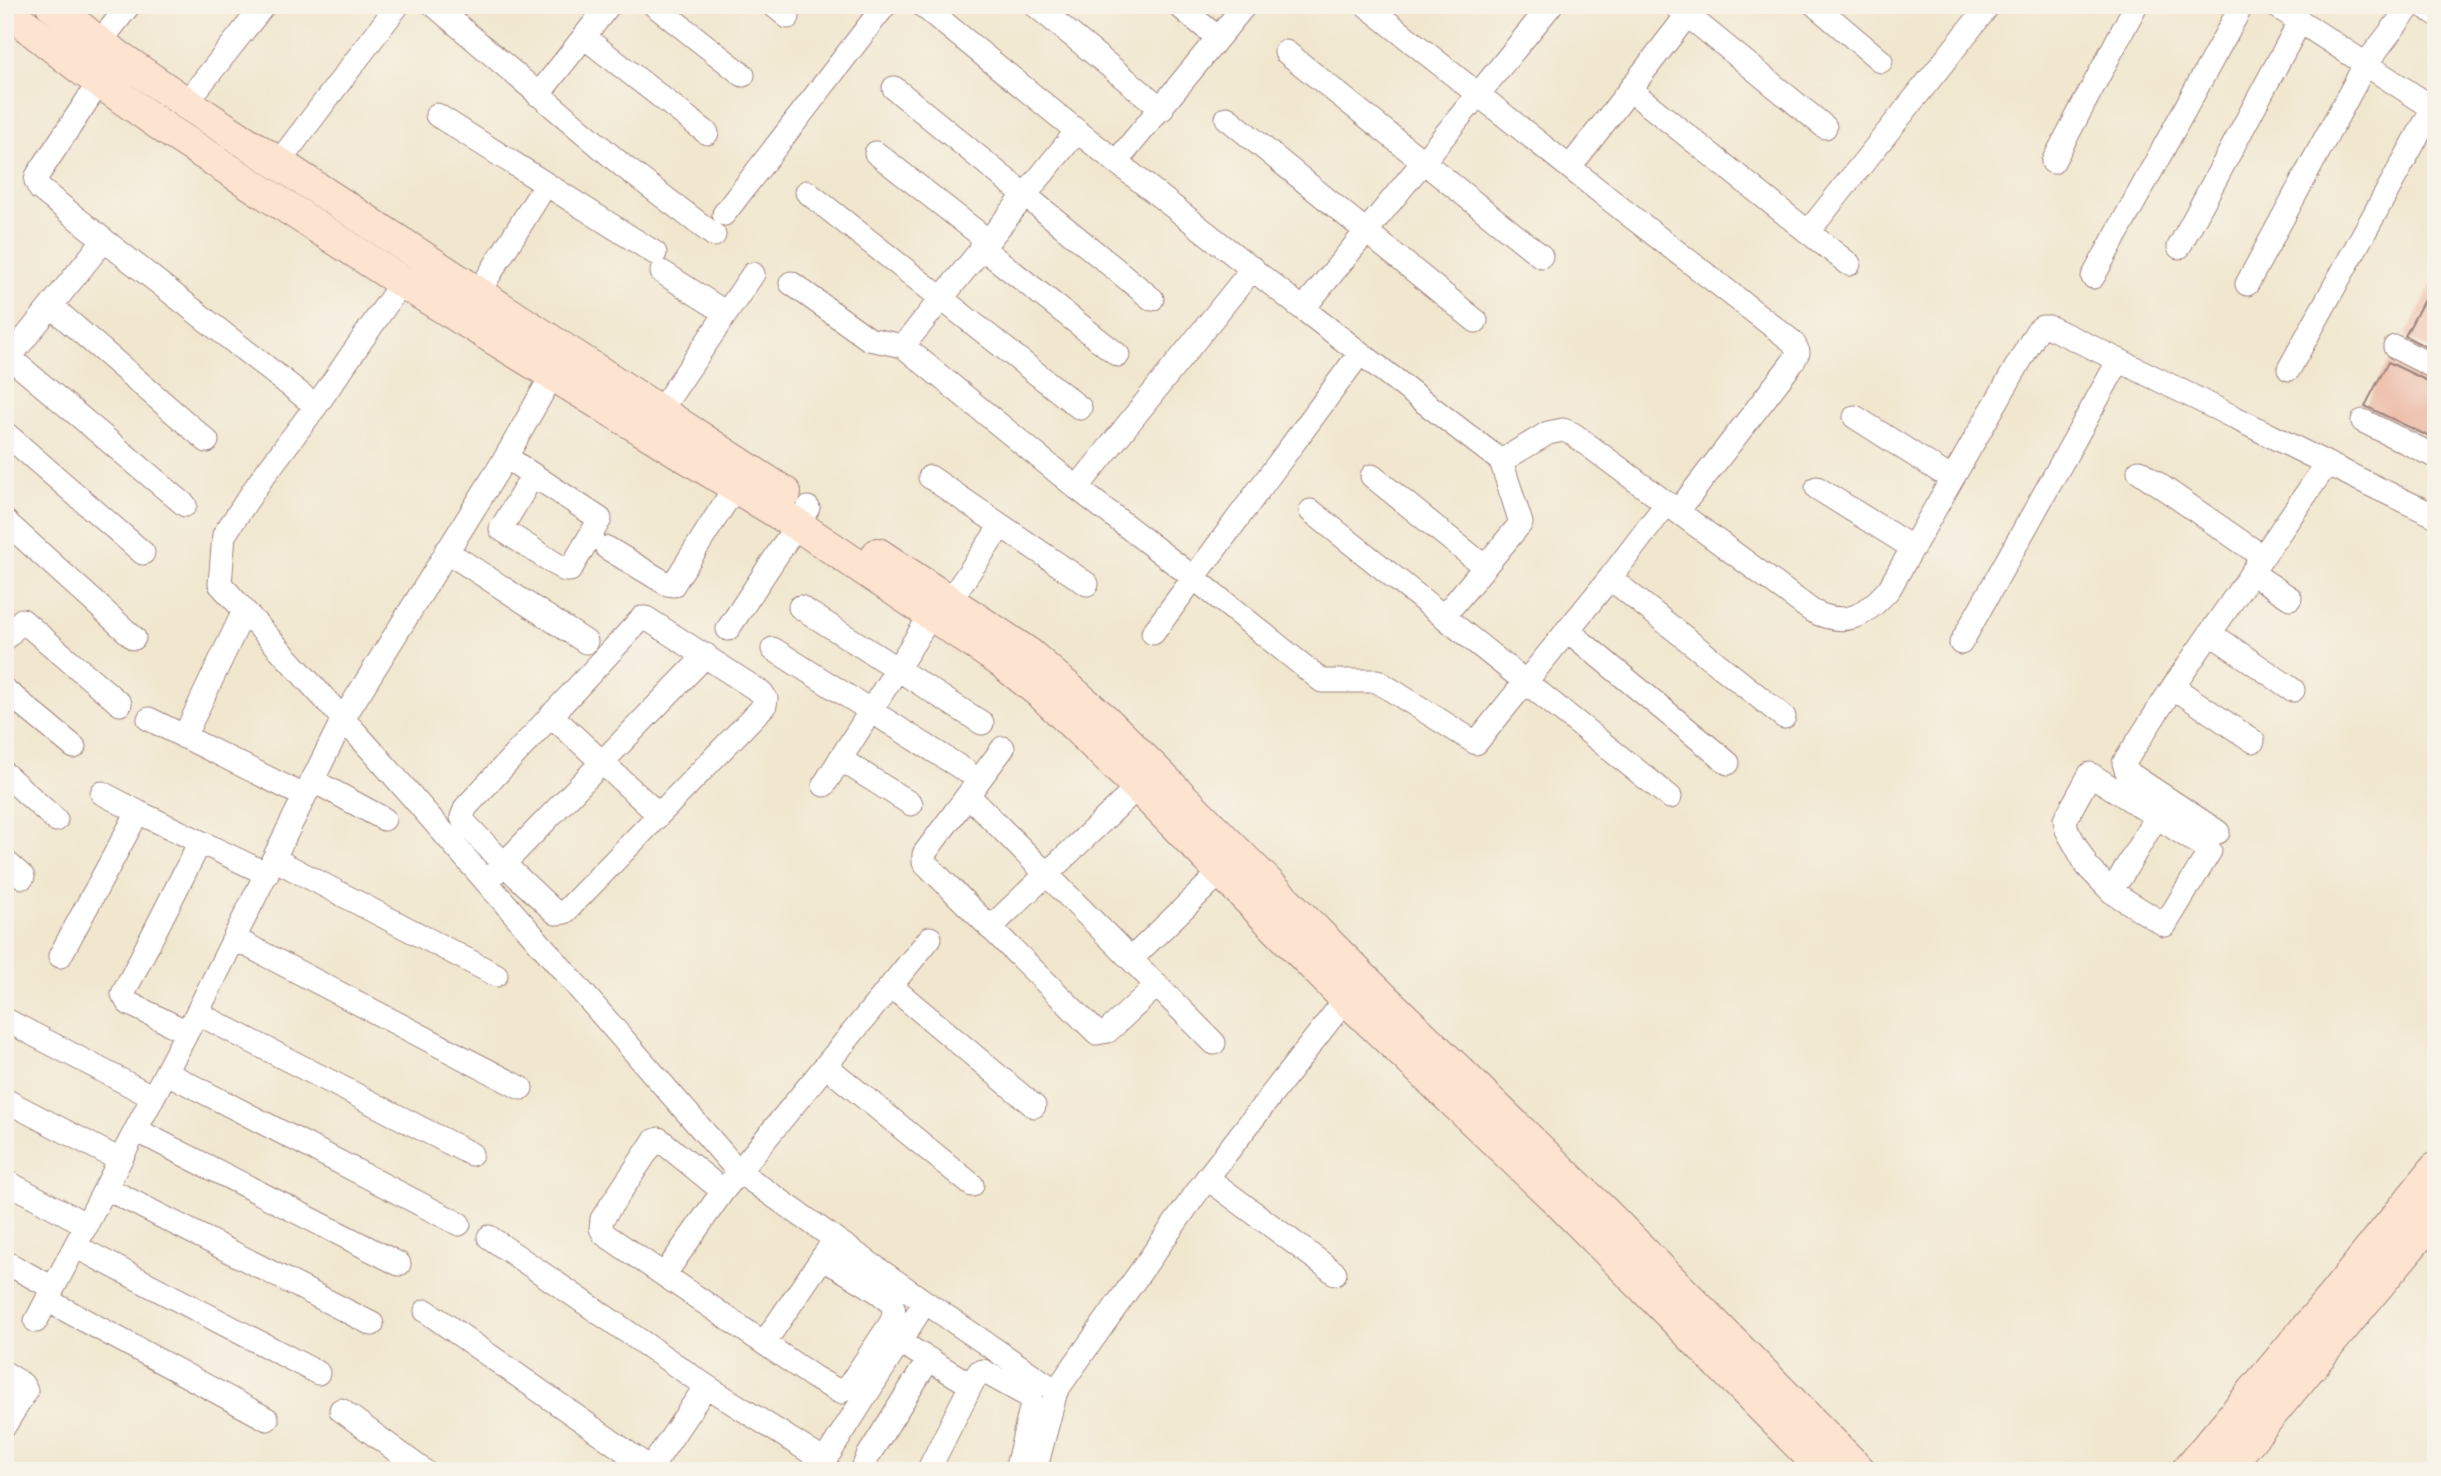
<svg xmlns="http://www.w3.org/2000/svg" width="2441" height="1476" font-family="Mali,sans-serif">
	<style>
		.building { fill: #ebad98 }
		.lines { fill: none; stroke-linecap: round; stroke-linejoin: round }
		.street-casing { stroke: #9e837d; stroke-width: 25 }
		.secondary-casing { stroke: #9e837d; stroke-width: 34 }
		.street { stroke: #fff; stroke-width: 23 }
		.secondary { stroke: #fde4d1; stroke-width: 32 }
	</style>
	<rect width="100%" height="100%" fill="#f7f3e8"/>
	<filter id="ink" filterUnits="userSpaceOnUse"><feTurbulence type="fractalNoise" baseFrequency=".0143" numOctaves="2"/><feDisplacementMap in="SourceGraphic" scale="14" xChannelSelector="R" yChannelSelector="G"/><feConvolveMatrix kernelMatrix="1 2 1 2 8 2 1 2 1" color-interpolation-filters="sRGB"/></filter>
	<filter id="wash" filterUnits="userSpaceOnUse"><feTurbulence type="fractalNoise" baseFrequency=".00686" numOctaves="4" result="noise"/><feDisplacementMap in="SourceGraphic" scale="28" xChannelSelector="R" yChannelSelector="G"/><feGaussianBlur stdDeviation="1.57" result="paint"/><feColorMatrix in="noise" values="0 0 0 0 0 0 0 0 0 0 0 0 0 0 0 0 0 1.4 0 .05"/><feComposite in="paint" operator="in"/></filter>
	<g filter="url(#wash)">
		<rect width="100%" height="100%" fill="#f1e7cf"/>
		<g id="blocks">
			<path class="building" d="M2436,277V352L2405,336Z
				M2388,362L2436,385V440L2365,406Z"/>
		</g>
	</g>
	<g filter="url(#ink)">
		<use href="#blocks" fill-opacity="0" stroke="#9e837d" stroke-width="2"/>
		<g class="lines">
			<defs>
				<path id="street" d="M434,5L623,166L714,235
					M654,5L743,75
					M773,5L788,17
					M922,5L1077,131L1303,309
					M1035,5L1162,109
					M1178,5L1218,38
					M1366,5L1623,210L1793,342L1798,352L1793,362L1678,511
					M1551,5L1303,309L1501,461L1548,433L1563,430L1573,434L1812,611C1847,628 1865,616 1889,589L2037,331L2042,327H2049C2179,387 2306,456 2436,516
					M1675,5L1825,127
					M1815,5L1881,61
					M2275,5L2436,110
					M2422,5L2436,14
					M584,37L707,133
					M1286,52L1541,256
					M90,55L129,5
					M894,88L1152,299
					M1630,90L1808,232L1989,5
					M538,95L609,5
					M186,103L264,5
					M437,115L655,253
					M1227,118L1476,321
					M876,153L987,240
					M1117,161L1245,5
					M279,162L398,5
					M2053,162L2136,5
					M1570,167L1695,5
					M807,192L1080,408
					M724,214L885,5
					M1808,232L1849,264
					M104,240L316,406L262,478L224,535L220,584L375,754L738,1171L925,1302
					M981,247L1118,355
					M2179,247L2299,23
					M1253,268L1077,488L1194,578L1322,681H1377L1476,743L1610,578L1667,503
					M662,272L726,313
					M2093,277L2242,5
					M791,283L869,339L903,346L1077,488
					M2247,284L2365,65L2411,5
					M478,293L546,184
					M51,306L207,441
					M903,346L1077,131
					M2395,347L2436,368
					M10,358L185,505
					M5,363L104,240L40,189L36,181L37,176L108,69
					M2289,369L2433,108
					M316,406L402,282
					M660,411L753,274
					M1855,417L1952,479
					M2363,421L2436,457
					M5,433L143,553
					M506,457L600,519L570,570H565L501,529L533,475
					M2139,471L2263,557
					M1372,476L1485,567
					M930,477L1087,584
					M1817,488L1913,548
					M1311,511L1670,797
					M5,521L134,638
					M607,548L667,584L673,585L735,487
					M446,551L586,642
					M2252,573L2290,598
					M1610,578L1784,717
					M950,600L1001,526
					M800,607L982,723
					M1444,616L1521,523L1501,461
					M642,618H646L762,693L766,699L765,705L565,912L556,913L504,864L464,822L462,817L466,807Z
					M728,629L808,508
					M1567,630L1728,763
					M1153,633L1360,353
					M2210,633L2293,690
					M5,639L22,620L120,704
					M1961,643L2119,360
					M773,649L966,771
					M2173,687L2253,741
					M5,690L74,747
					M551,715L659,815
					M149,719L304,796
					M184,737L244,611
					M1003,748L924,854V862L1097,1033L1108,1031L1157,985
					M840,759L911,804
					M5,774L56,820
					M2090,774L2210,851L2165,925L2112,892L2087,866L2067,830L2065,820Z
					M312,780L384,819
					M824,785L931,615
					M102,793L138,812
					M968,795L1214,1043
					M2218,832L2127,772L2124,763L2173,687L2326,465
					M274,859L496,975
					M5,861L23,877
					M493,875L706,655
					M2120,878L2164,804
					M990,928L1138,787
					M235,939L521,1088
					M60,956L138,812L267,874
					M1131,959L1220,873
					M892,987L1034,1106
					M197,1013L471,1154
					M6,1020L153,1097
					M187,1032L128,1003L123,994L200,842
					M826,1066L972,1185
					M167,1073L459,1224
					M5,1100L120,1160
					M136,1130L399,1264
					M1207,1178L1335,1273
					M5,1181L87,1225
					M106,1188L372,1324
					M489,1237L706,1386L823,1460
					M75,1246L318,1373
					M822,1258C835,1266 889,1295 893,1307C895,1312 893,1317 891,1323L848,1387L840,1392L815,1378L604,1234L601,1228L602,1219L654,1141L659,1139L723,1191L930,938
					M5,1262L53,1288
					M664,1275L723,1191
					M47,1300L267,1419
					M426,1311L651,1469
					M36,1321L197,1013L343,719L506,457L559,363
					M900,1342L971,1385L928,1471
					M764,1343L829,1248
					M5,1373L22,1384L26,1391L5,1425
					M971,1385L979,1372L983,1371L1030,1397L1032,1404L1016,1471
					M341,1410L424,1471
					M649,1471L706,1386
					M818,1471L925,1302L1056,1391
					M867,1471L864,1466L868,1456L929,1359
					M1035,1471L1056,1391L1207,1178L1355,987"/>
				<path id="secondary" d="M52,5L99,43L186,103L785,493
					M5,9L80,68L166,129L402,282L796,524L1002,662L1043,695L1138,787L1345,998L1562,1205L1825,1471
					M878,554L1029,654L1106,721L1363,978L1605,1213L1860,1471
					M2187,1471L2334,1295L2436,1168
					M2224,1471L2436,1215"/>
			</defs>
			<use href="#street" class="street-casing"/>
			<use href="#secondary" class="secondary-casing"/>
			<use href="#street" class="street"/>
			<use href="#secondary" class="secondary"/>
		</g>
	</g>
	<rect width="2441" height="1476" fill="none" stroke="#f7f3e8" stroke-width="28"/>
</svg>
